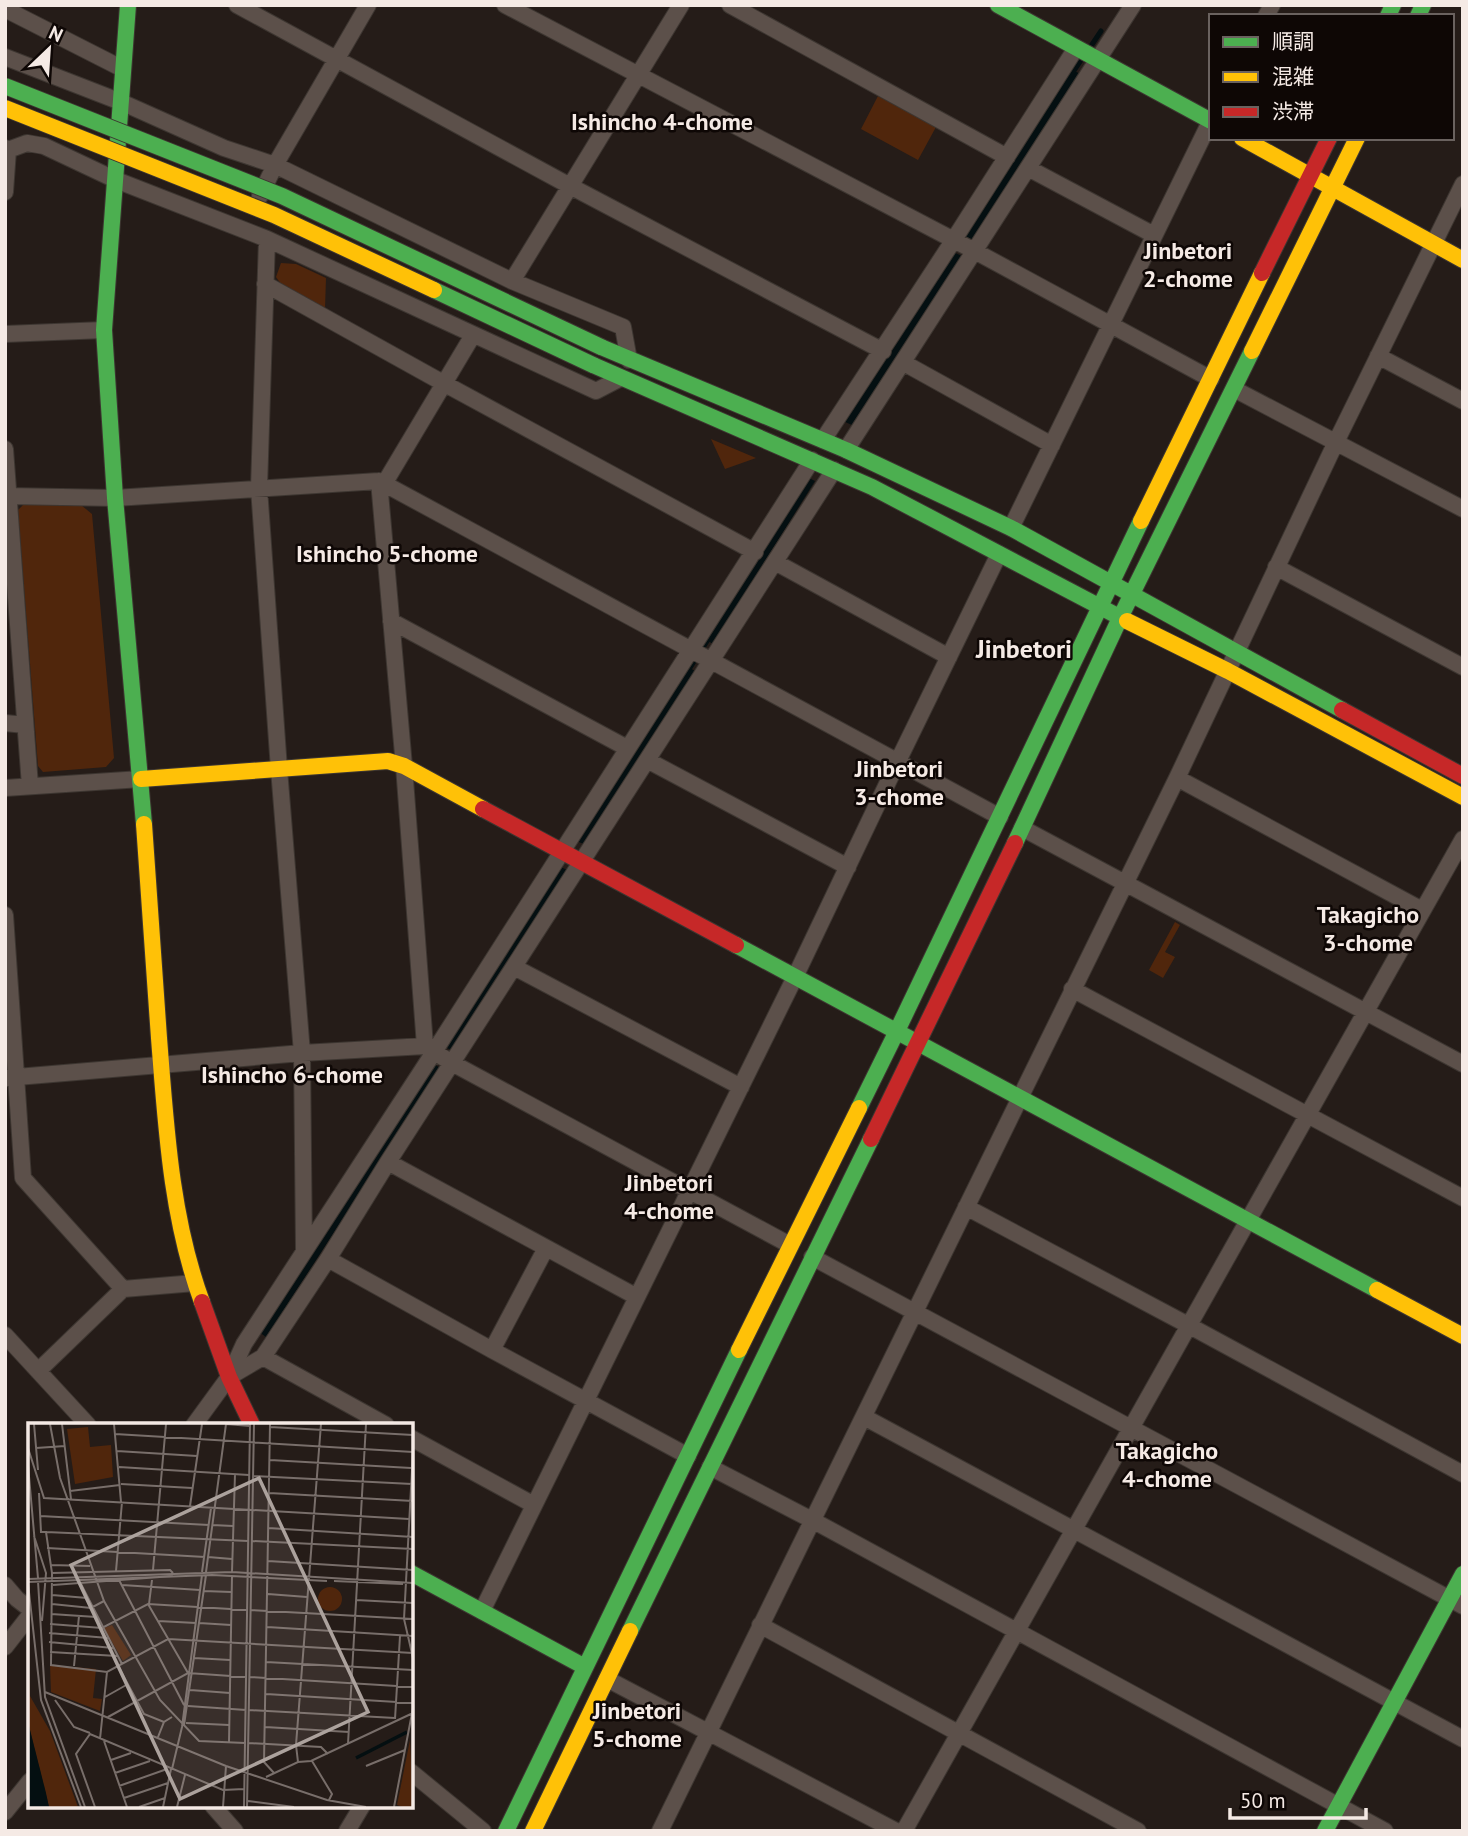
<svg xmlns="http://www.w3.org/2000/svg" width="1468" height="1836" font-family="'PT Sans','Noto Sans JP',sans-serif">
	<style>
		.green { fill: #50260c }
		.water { fill: #040f11 }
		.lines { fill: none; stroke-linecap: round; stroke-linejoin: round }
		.stream { stroke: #040f11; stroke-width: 5 }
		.street-casing { stroke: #3d3631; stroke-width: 18 }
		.fast-casing { stroke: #3d3631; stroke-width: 18 }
		.slow-casing { stroke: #3d3631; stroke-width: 18 }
		.jam-casing { stroke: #3d3631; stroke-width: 18 }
		.street { stroke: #5c504a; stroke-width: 16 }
		.fast { stroke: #4caf50; stroke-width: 16 }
		.slow { stroke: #ffc107; stroke-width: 16 }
		.jam { stroke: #c62828; stroke-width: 16 }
		.fast-bridge-casing { stroke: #3d3631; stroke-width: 18; stroke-linecap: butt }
		.slow-bridge-casing { stroke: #3d3631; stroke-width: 18; stroke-linecap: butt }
		.fast-bridge { stroke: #4caf50; stroke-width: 16 }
		.slow-bridge { stroke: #ffc107; stroke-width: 16 }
		.labels { text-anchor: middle; stroke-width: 5; stroke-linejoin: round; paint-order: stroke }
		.neighbourhood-label { font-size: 24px; font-weight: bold; fill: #f5eae5; stroke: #0e0705 }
		.quarter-label { font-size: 26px; font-weight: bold; fill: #f5eae5; stroke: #0e0705 }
		.inset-river { fill: none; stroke: #040f11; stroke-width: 3.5 }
		.inset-road { fill: none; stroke: #786e6a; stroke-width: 2 }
		.view { fill: #aca29d; fill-opacity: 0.15; stroke: #aca29d; stroke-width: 3.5 }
		.inset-edge { fill: none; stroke: #f5eae5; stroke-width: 3.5 }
	</style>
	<rect width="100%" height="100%" fill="#251c18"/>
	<path class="green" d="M878,96L936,127L918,160L861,129Z
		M281,263L296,264L326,278L325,309L281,284L276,277Z
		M711,439L756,458L725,469Z
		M23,505H81L92,514L114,758L106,767L43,772L38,766L18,510Z
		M1175,922L1180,925L1165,952L1175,957L1163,978L1149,970Z"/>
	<path class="water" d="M1072,70L1081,74L973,240L965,236Z
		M953,252L962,256L852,425L843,421Z
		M807,477L815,481L713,644L705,639Z
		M688,667L695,671L584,844L576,841Z
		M559,866L567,870L453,1051L445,1047Z
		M433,1064L441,1068L266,1337L259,1332Z"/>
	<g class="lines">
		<path class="stream" d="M1089,49L1101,31
			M1071,75L1083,57
			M686,674L711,635"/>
		<defs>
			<path id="street" d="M237,5L570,186L883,351
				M505,5L969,248L1211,379
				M730,5L1007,157
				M5,9L123,69
				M1266,16L1272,5
				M5,57L121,102L224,148L275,165L512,281L623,327L629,360
				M5,148L8,150L27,143L44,146L116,180L267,239L596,391L621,378
				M1028,168L1154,235
				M5,192L8,150
				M260,196L275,165L368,5
				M267,239L259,488L279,769L302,1053L304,1251
				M512,281L681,5
				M265,284L445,384L755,552
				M5,334L104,330
				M1378,356L1463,401
				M904,363L1052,445
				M1234,389L1463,509
				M823,440L953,241L1076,48
				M5,449L30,786
				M846,450L1133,5
				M379,481L404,766L425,1046
				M384,484L473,335
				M5,494L8,496L115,498L379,481L1000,817
				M1011,528L1211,120
				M775,562L949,657
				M1276,567L1463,667
				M391,621L627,748
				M5,723L25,725
				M647,760L848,867
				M1177,778L1422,910
				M5,788L141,779
				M1022,828L1463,1064
				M5,915L23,1178L123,1289
				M514,967L741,1087
				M1072,989L1463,1198
				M5,1078L302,1053L425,1046L452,1063L790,1245
				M388,1162L637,1297
				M966,1207L1188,1325L1463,1474
				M812,1257L1463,1606
				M328,1259L492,1350L688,1456
				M5,1335L88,1425
				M492,1350L546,1248
				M263,1357L386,1425
				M38,1371L123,1289L195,1283
				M229,1377L263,1357L328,1259L388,1162L834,470
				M864,1417L1463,1739
				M194,1425L229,1377L244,1344L434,1052L812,460
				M411,1438L534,1505
				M710,1467L812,1520L1385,1831
				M5,1585L17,1599L30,1609
				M482,1611L795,977L898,761L999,554
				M760,1625L1138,1831
				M5,1647L30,1615
				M607,1679L896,1831
				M411,1772L483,1831
				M213,1806L235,1831
				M5,1812L30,1781
				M347,1831L362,1806
				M660,1831L1177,778L1336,442L1463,184
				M904,1831L1463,839"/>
			<path id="fast" d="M128,5L104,330L115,498L144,824
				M998,5L1211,121
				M1388,16L1393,5
				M1418,16L1423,5
				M601,347L846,450L1011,528L1342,710
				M593,365L872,487L1127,621
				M1015,843L1120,618L1252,351
				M736,945L1377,1290
				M859,1108L897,1031L1141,521
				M411,1573L585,1667
				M630,1631L871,1139
				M506,1831L739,1350
				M1325,1831L1463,1574"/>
			<path id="slow" d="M1242,138L1463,260
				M1252,351L1357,138
				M1141,521L1262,273
				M1127,621L1228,671L1463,797
				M141,779L388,761L404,766L483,809
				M144,824C149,896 154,967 159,1038C166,1127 171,1218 202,1302
				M1377,1290L1463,1336
				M739,1350L859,1108
				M533,1831L630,1631"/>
			<path id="jam" d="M1262,273L1329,138
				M1342,710L1463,776
				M483,809L736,945
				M871,1139L1015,843
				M202,1302L229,1377L252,1425"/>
		</defs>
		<use href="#street" class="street-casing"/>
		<use href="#fast" class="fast-casing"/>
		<use href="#slow" class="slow-casing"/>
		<use href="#jam" class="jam-casing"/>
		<use href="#street" class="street"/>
		<use href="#fast" class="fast"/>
		<use href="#slow" class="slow"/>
		<use href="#jam" class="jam"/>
		<defs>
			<path id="fast-bridge" d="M5,86L282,196L601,347
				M434,290L593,365"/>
			<path id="slow-bridge" d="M5,108L274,215L434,290"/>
		</defs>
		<use href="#fast-bridge" class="fast-bridge-casing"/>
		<use href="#slow-bridge" class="slow-bridge-casing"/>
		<use href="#fast-bridge" class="fast-bridge"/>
		<use href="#slow-bridge" class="slow-bridge"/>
	</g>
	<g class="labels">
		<g class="neighbourhood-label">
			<text x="662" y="130">Ishincho 4-chome</text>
			<text x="1188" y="259">Jinbetori<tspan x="1188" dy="28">2-chome</tspan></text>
			<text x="387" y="562">Ishincho 5-chome</text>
			<text x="899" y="777">Jinbetori<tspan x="899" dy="28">3-chome</tspan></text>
			<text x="1368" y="923">Takagicho<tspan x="1368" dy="28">3-chome</tspan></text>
			<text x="292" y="1083">Ishincho 6-chome</text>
			<text x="669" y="1191">Jinbetori<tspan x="669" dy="28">4-chome</tspan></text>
			<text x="1167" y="1459">Takagicho<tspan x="1167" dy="28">4-chome</tspan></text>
			<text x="637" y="1719">Jinbetori<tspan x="637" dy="28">5-chome</tspan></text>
		</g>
		<g class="quarter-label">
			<text x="1024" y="658">Jinbetori</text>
		</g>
	</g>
	<g transform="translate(28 1423)">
		<rect width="385" height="385" fill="#251c18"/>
		<path d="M60,4L62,24L83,22L85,54L47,61L39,6ZM290 176a12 12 0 1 1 24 0a12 12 0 1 1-24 0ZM84,202L103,232L95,238L76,205ZM22,242L68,246L65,275L74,276L72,288L23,269ZM2,253V273L22,308L50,384H21L0,300ZM382,317L385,384H375L369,382Z" fill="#50260c"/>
		<path d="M0,299L18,370L21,384H0Z" fill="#040f11"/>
		<path class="inset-river" d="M328,335L379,309"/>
		<path class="inset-road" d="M6,1L10,47M22,1L32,55L76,178L132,277L171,318L217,320M34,1L43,76M86,1L93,79M198,1L222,3M242,1L236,339L246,350M242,4L385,12M87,11L385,29M0,25L16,75L381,96M8,25L37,23M89,28L169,33M385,28L376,196L385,235M242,37L383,45M0,42L10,155M91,44L221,52M225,53L384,61M93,61L164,65M42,68L92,62M11,70L13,109H18L24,150L23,242L79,249L140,216L385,230M241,70L385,78M162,83L174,1M12,93L181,102M0,102V154M184,102L205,103M240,105L385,114M18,109L220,118M6,113L18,150L14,198M224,118L385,126M19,125L177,134M180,134L204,136M240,138L385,147M22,142L62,143M125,147L138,1M88,148L94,79M174,149L183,85M178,149L198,1M204,149L207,51M24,150L142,147L145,150M0,156L204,149L385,160M91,157L156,282M10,158L17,274L57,384M306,158L375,161M0,159L184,152L299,158M0,160L13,277L53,384M53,161L94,241M25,162L145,153M94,162L172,167M176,168L203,169M240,171L279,174M24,172L59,175M328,177L385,180M24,181L63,185L76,178M120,181L160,250M121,181L124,157M223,187L385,196M23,191L68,194M130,198L168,200M171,200L203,202M22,201L74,205L120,181L219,187M239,204L385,213M21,210L80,215M21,219L85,225M22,229L89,233M166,235L202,237M238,239L385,247M46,243L51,193M90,243L116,291L136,299M222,254L385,264M162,267L202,270M17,269L198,343L299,377L338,384M238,271L385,280M77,274L100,261M27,277L46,304L62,310M160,283L218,287M221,287L367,295M80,294L160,250L217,254M367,296L372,213M158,300L201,302M156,302L178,152M237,304L321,309M130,314L136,299L144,294M72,316L79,249M76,318L99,384M201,319L204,153M221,320L293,324L300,331M320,321L338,1M83,337L103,330M284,338L304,371L301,377M270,339L268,322L293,1M338,343L377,327M144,346L154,304L174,152M87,350L122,338M238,354L270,339L283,338L385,290M91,363L139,346M96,375L140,360M220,378L266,384M67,384L48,331L62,311L195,367L216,366M111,384L137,375M135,384L143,346M149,384L157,352M195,384L198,343M216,384L222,1M219,384L226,1M366,384L385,285"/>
		<path class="view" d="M231,55L340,289L152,376L43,142Z"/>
		<rect width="385" height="385" class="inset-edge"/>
	</g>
	<rect width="1468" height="1836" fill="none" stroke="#f5eae5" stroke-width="14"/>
	<rect x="1209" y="14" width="245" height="126" fill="#0e0705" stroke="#6a625f" stroke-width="2"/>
	<rect x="1223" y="37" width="35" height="10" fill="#4caf50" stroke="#6a625f" stroke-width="2"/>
	<text x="1272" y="49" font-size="21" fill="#f5eae5">順調</text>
	<rect x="1223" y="72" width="35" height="10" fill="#ffc107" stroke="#6a625f" stroke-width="2"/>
	<text x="1272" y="84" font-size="21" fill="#f5eae5">混雑</text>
	<rect x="1223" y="107" width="35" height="10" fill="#c62828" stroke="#6a625f" stroke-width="2"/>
	<text x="1272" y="119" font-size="21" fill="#f5eae5">渋滞</text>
	<g transform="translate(49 49) rotate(25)" stroke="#0e0705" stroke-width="5" paint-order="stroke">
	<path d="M0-5L12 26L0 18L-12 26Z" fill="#f5eae5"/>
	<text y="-10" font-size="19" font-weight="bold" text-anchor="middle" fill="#f5eae5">N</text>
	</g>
	<path d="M1230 1808v10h136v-10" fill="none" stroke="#f5eae5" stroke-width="3.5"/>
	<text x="1240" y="1808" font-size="21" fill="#f5eae5" stroke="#0e0705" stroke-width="5" paint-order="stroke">50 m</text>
</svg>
